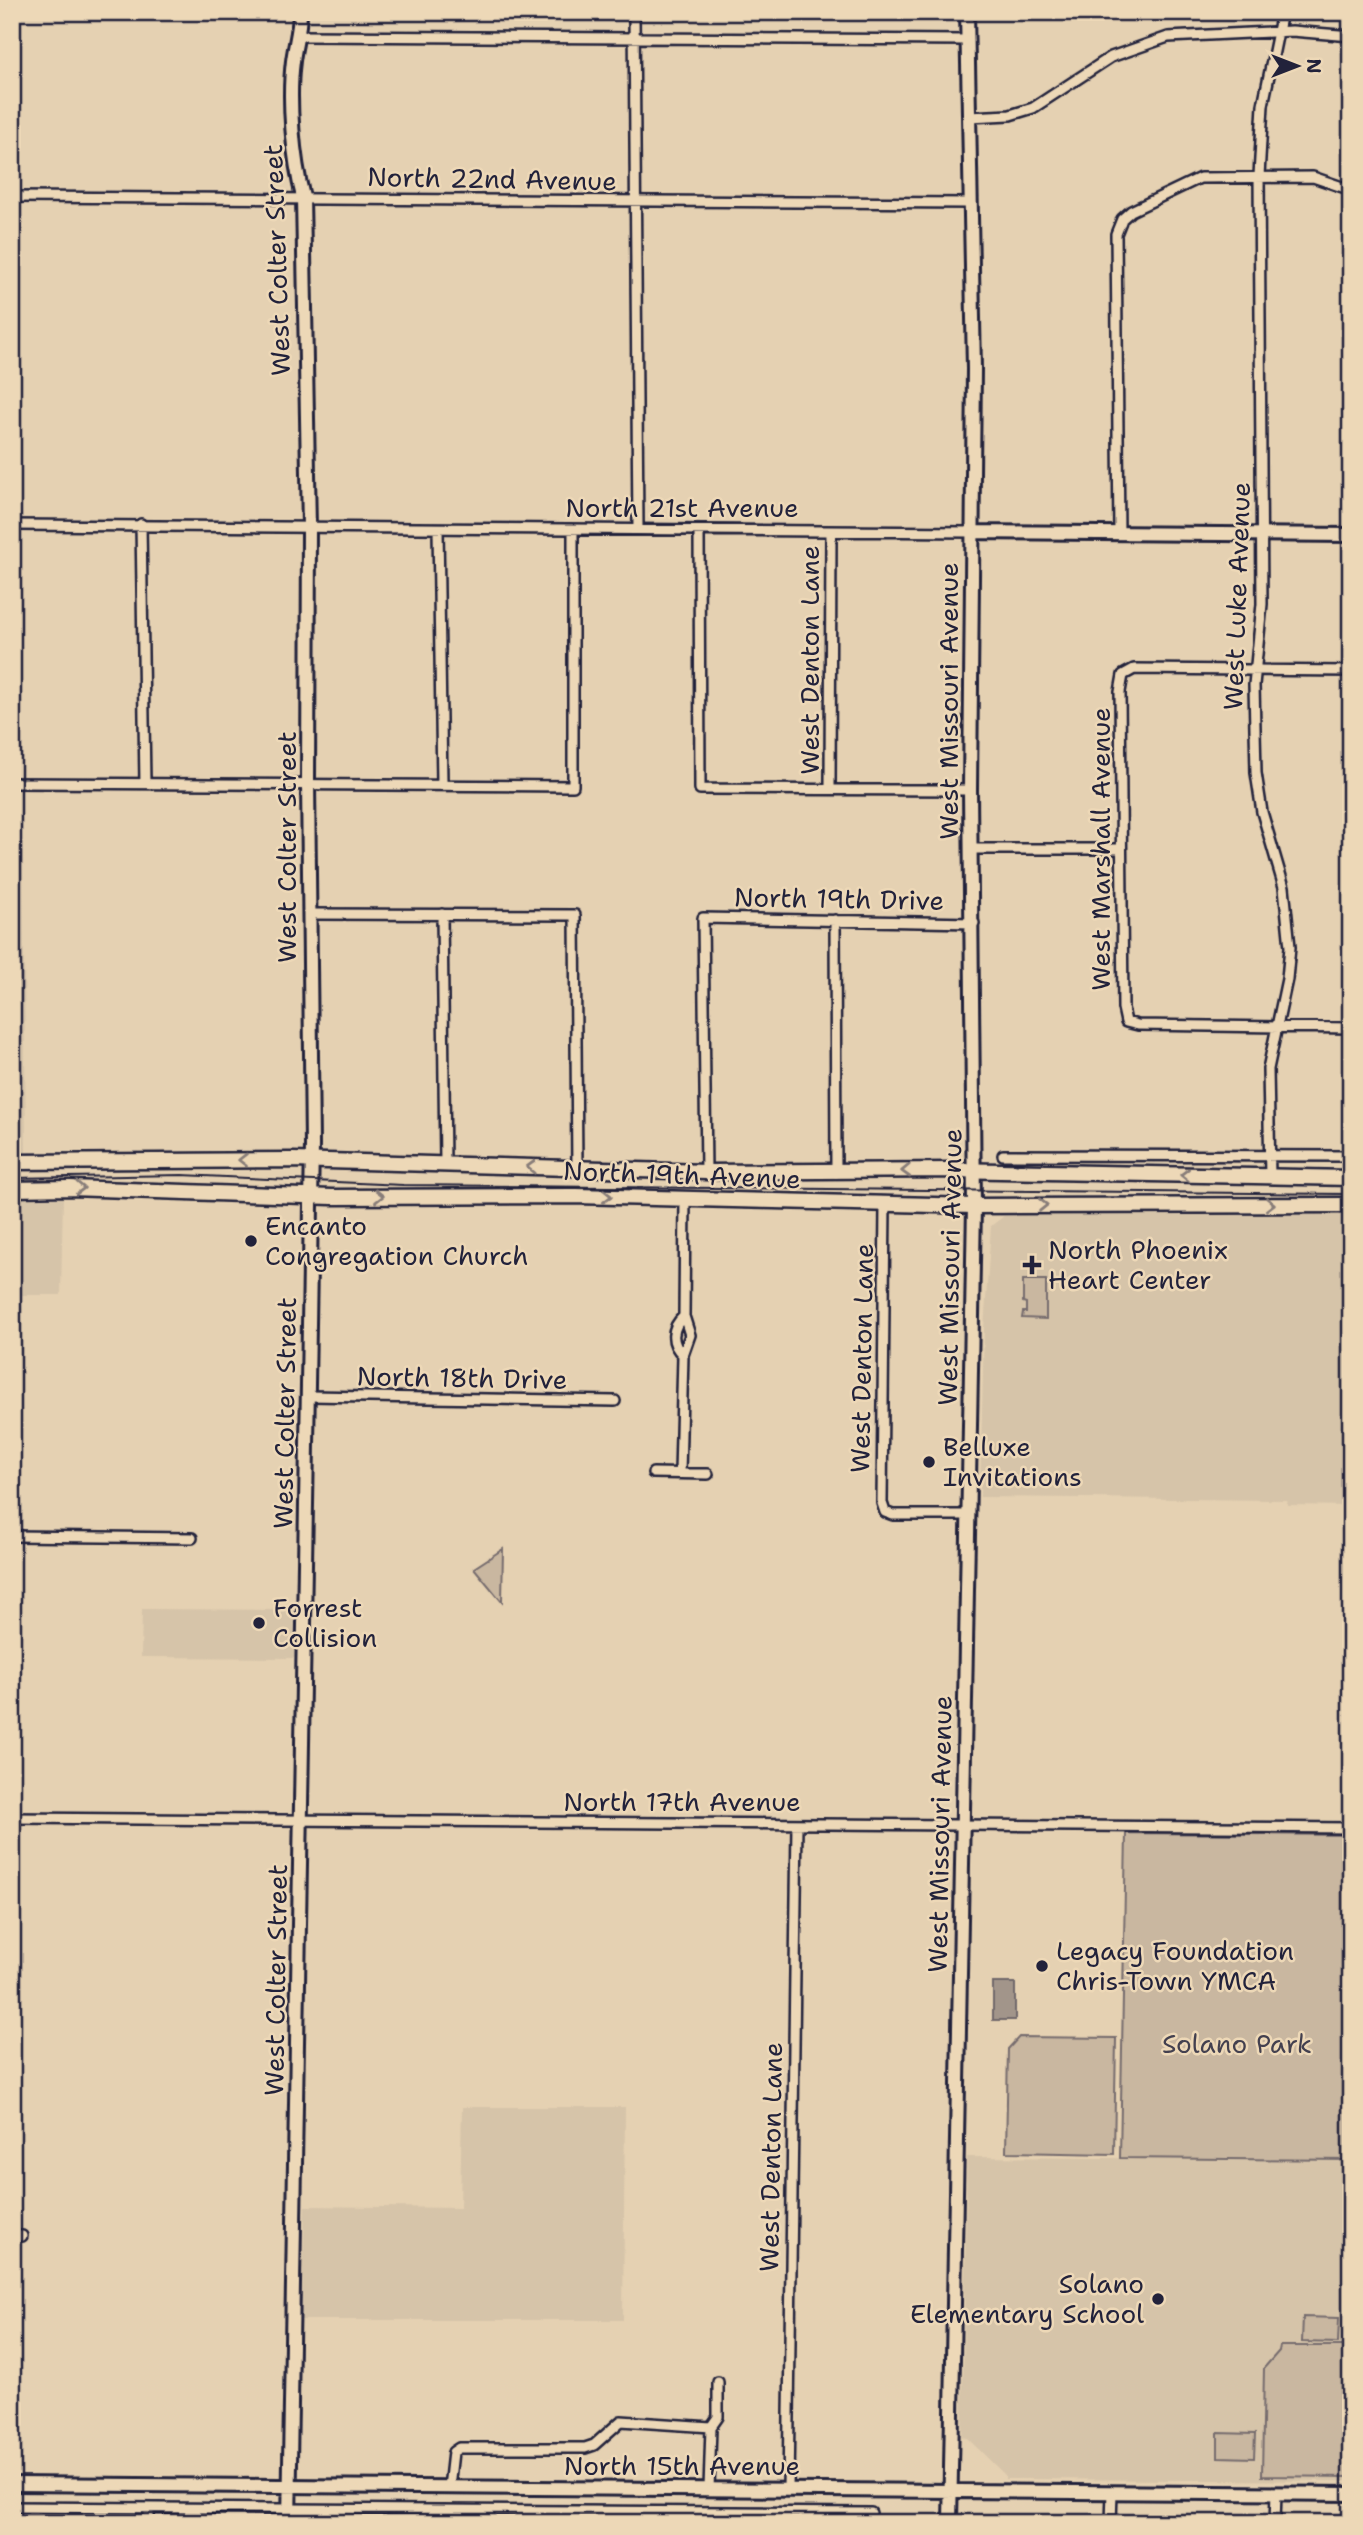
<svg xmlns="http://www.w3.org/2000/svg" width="1363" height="2535" font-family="'Shantell Sans',sans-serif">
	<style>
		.built { fill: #d6c4a9 }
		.green { fill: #c9b7a0; stroke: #766c6e; stroke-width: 2 }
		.water { fill: #a2958a; stroke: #6f676a; stroke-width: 2 }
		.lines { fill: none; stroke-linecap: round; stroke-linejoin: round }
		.street-casing { stroke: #22223b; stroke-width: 14 }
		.secondary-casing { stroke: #22223b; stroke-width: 18 }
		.primary-casing { stroke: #22223b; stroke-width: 19 }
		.street { stroke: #edd8b7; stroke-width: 9 }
		.secondary { stroke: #edd8b7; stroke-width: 12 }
		.primary { stroke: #edd8b7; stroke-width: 14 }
		.tram { stroke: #22223b; stroke-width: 2 }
		.oneway { stroke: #887d79 }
		.poi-dot { fill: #22223b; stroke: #edd8b7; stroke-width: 2.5 }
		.labels { text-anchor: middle; stroke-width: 5; stroke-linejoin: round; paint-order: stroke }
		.street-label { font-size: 26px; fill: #22223b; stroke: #edd8b7 }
		.poi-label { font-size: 26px; fill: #22223b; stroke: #edd8b7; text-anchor: start }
		.park-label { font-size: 26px; fill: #43404f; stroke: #edd8b7 }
	</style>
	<rect width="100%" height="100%" fill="#e5d1b2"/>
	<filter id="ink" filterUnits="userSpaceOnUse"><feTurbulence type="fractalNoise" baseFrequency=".0143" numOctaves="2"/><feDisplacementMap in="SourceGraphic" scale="14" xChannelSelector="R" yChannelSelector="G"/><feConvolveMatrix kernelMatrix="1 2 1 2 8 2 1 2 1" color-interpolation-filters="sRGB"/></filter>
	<g filter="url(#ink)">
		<path class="built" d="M12,852H23L26,1154L12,1155Z
			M20,1196H63L61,1295H18Z
			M1090,1213L1351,1215V1506L1288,1505L1286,1500L980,1497L984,1329L991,1226L1004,1216Z
			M142,1609L297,1610L296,1658L141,1657Z
			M462,2107H625L623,2320H301L305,2206L460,2208Z
			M967,2157L1351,2160V2481L1005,2479V2475L967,2438L962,2437Z"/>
		<path class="green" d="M1023,1280H1046V1319L1022,1318L1023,1312H1026V1303L1023,1302Z
			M503,1549L502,1601V1602L474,1568Z
			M1126,1833L1351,1835V2160L1120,2158Z
			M1019,2037L1116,2038L1114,2154L1006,2152L1008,2049Z
			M1303,2317L1339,2318L1338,2343L1302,2342Z
			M1348,2337L1351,2477L1262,2476L1264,2368L1279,2351L1280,2346H1347Z
			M1218,2433L1255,2434L1254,2458L1218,2457Z"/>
		<path class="water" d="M993,1983H1015V2020H993Z"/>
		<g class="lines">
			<defs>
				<path id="street" d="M634,12L638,529
					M300,36L967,40
					M969,117L1010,115L1033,108L1111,57L1168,37L1292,31L1351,36
					M12,197L971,203
					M141,524L145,783
					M12,525L972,532
					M438,529L442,783
					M699,531L700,789L970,790
					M1119,534L1116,234L1122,219L1131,211L1200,178L1313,177L1351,190
					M1351,671L1134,669L1123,675L1120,692L1123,1008L1126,1022L1138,1025L1351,1028
					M12,783L573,786V531
					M830,788L831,532
					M972,849H1121
					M310,914L575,915L577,1169
					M442,914L445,1164
					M835,920L836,1173
					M1003,1155L1351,1156
					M706,1172L703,918L974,923
					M1270,1177L1268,1069L1287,979L1290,947L1284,887L1262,812L1256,773L1254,685L1262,604L1259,176L1263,105L1282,12
					M885,1205L882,1503L885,1512L893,1515H969
					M683,1355C670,1343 671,1328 684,1316
					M309,1396L615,1401
					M653,1473L708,1474
					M680,1473L683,1355L690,1335L684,1316L685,1198
					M12,1536L192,1538
					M12,1818L1351,1828
					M12,2236H22
					M711,2427L718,2417V2382
					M449,2488L453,2452L459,2448H585L594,2445L621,2421L711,2427L709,2489
					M788,2490L797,1824
					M12,2507L871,2513
					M149,2508V2523
					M1111,2523L1112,2492
					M1275,2523L1276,2493"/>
				<path id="secondary" d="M972,532L1351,535
					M12,2484L1351,2494
					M289,2523L312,1145L308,782L309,528L303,197C293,159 288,100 293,61C295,44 300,30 300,12
					M950,2523L974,1206L970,790L974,369L967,12"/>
				<path id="primary" d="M12,1162L293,1160L706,1172L950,1170L1351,1178
					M12,1189L70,1188L332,1197L576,1196L974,1206L1351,1205"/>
			</defs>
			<use href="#street" class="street-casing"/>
			<use href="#secondary" class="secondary-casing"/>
			<use href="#primary" class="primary-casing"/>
			<use href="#street" class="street"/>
			<use href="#secondary" class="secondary"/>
			<use href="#primary" class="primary"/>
			<path class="tram" d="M12,1178L182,1175L403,1185L1351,1194"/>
		</g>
		<defs><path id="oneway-chevron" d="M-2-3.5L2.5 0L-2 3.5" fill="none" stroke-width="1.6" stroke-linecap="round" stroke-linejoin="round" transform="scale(1.75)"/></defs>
		<g class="oneway">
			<use href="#oneway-chevron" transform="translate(243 1160) rotate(-180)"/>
			<use href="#oneway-chevron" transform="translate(531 1167) rotate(-178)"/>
			<use href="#oneway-chevron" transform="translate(906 1171) rotate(178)"/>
			<use href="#oneway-chevron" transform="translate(1185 1175) rotate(-179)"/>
			<use href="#oneway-chevron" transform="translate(80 1188) rotate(2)"/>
			<use href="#oneway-chevron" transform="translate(379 1196)"/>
			<use href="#oneway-chevron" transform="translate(607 1196) rotate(1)"/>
			<use href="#oneway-chevron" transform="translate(1270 1204) rotate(1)"/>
			<use href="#oneway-chevron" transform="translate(1043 1205) rotate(-1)"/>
		</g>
	</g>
	<g class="poi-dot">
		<circle cx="251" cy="1241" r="7"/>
		<path d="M1028.5 1254.5h7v7h7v7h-7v7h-7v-7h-7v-7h7z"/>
		<circle cx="929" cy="1462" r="7"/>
		<circle cx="259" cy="1623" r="7"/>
		<circle cx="1042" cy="1966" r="7"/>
		<circle cx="1158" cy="2299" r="7"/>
	</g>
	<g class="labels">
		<g class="street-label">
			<text transform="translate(492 179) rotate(1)" y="9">North 22nd Avenue</text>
			<text transform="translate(277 260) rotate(-92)" y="9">West Colter Street</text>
			<text x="682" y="517">North 21st Avenue</text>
			<text transform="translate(1237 596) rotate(-88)" y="9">West Luke Avenue</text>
			<text transform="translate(810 660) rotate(-90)" y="9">West Denton Lane</text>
			<text transform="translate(949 701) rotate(-90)" y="9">West Missouri Avenue</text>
			<text transform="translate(287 847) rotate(-90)" y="9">West Colter Street</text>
			<text transform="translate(1101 849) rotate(-90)" y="9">West Marshall Avenue</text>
			<text transform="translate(839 899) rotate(1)" y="9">North 19th Drive</text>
			<text transform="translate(682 1175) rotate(2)" y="9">North 19th Avenue</text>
			<text transform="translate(950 1267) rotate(-89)" y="9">West Missouri Avenue</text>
			<text transform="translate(862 1358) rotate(-89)" y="9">West Denton Lane</text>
			<text transform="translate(462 1378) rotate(1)" y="9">North 18th Drive</text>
			<text transform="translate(285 1413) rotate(-89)" y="9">West Colter Street</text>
			<text x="682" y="1811">North 17th Avenue</text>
			<text transform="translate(940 1834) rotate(-89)" y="9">West Missouri Avenue</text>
			<text transform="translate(276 1980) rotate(-89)" y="9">West Colter Street</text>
			<text transform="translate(771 2157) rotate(-89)" y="9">West Denton Lane</text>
			<text x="682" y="2475">North 15th Avenue</text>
		</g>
		<g class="poi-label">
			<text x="265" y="1235">Encanto<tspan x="265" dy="30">Congregation Church</tspan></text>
			<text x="1048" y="1259">North Phoenix<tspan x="1048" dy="30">Heart Center</tspan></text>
			<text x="943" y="1456">Belluxe<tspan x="943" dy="30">Invitations</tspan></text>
			<text x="273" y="1617">Forrest<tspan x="273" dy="30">Collision</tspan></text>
			<text x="1056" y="1960">Legacy Foundation<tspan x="1056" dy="30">Chris-Town YMCA</tspan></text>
			<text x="1144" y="2293" text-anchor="end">Solano<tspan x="1144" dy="30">Elementary School</tspan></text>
		</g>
		<g class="park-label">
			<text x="1237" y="2053">Solano Park</text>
		</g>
	</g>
	<rect width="1363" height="2535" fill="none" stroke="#edd8b7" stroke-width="42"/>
	<rect x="21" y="21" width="1321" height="2493" fill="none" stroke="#22223b" stroke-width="2.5" filter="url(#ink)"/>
	<g transform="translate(1297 66) rotate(90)" stroke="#edd8b7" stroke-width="5" paint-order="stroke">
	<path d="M0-5L12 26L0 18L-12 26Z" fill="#22223b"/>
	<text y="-10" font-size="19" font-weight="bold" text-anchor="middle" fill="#22223b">N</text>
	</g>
</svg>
